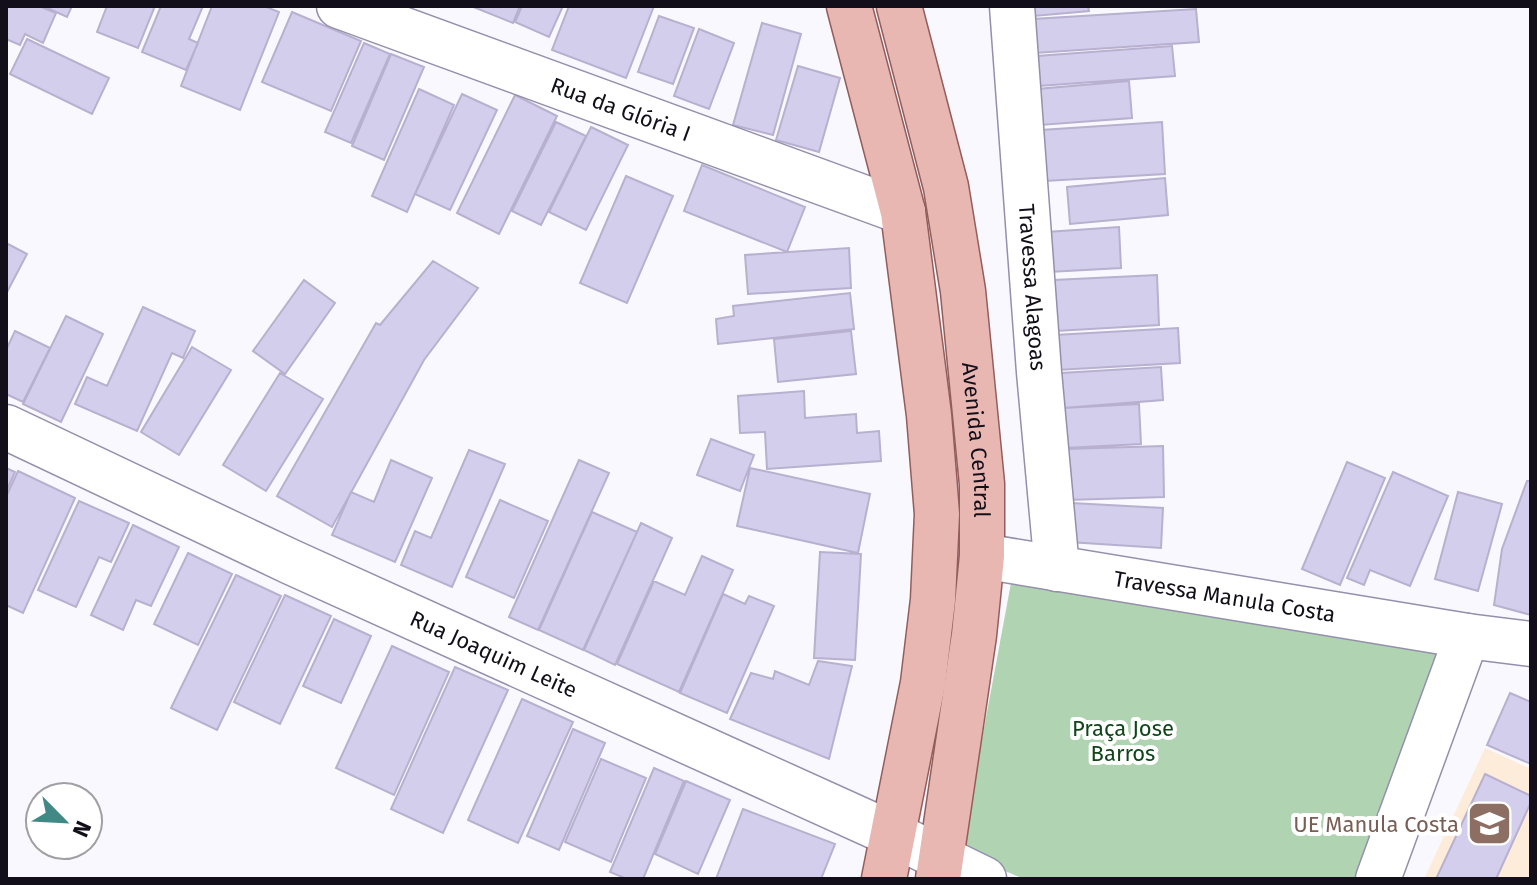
<svg xmlns="http://www.w3.org/2000/svg" width="1537" height="885" font-family="'Fira Sans',sans-serif">
	<style>
		.education { fill: #fdecda }
		.green { fill: #b0d4b2 }
		.building { fill: #d4ceed; stroke: #b7b0cf; stroke-width: 2 }
		.lines { fill: none; stroke-linecap: round; stroke-linejoin: round }
		.minor-casing { stroke: #958fad; stroke-width: 47 }
		.major-casing { stroke: #935d5c; stroke-width: 47 }
		.minor { stroke: #fff; stroke-width: 44 }
		.major { stroke: #e8b7b2; stroke-width: 44 }
		.labels { text-anchor: middle; stroke-width: 8; stroke-linejoin: round; paint-order: stroke }
		.street-label { font-size: 22px; fill: #120f1a; stroke: #fff }
		.park-label { font-size: 22px; fill: #11451a; stroke: #fff }
		.education-label { font-size: 22px; fill: #785e54; stroke: #fff; text-anchor: end }
	</style>
	<rect width="100%" height="100%" fill="#f9f8fe"/>
	<path class="education" d="M1485,748L1531,769V879H1424Z"/>
	<path class="green" d="M1011,583L1439,651L1355,879H1024L961,852Z"/>
	<path class="building" d="M6,6H39L56,13L43,43L25,34L20,45L6,39Z
		M43,6H72L67,17Z
		M107,6H155L138,48L97,32Z
		M161,6H203L189,39L198,43L186,70L142,52Z
		M212,6H264L279,12L240,110L181,86Z
		M471,6H520L513,23Z
		M522,6H563L549,37L515,22Z
		M569,6H654L626,78L552,50Z
		M1033,6H1088L1089,11L1034,16Z
		M1196,9L1199,42L1035,53L1033,19Z
		M292,12L361,41L331,111L262,82Z
		M659,16L694,28L673,84L638,72Z
		M762,23L801,34L773,135L733,125Z
		M699,29L734,43L709,109L674,96Z
		M27,39L109,78L92,114L10,74Z
		M364,43L390,54L351,143L325,132Z
		M1172,46L1175,76L1039,86L1037,56Z
		M391,54L424,67L384,160L352,146Z
		M798,66L840,78L819,152L776,140Z
		M1129,81L1132,118L1040,125L1037,89Z
		M419,89L454,105L407,212L372,196Z
		M462,94L497,110L450,210L415,194Z
		M515,95L557,116L499,234L457,213Z
		M556,122L586,136L541,225L512,211Z
		M1162,122L1165,174L1045,181L1041,130Z
		M591,127L628,145L586,230L549,212Z
		M702,165L805,207L787,252L684,211Z
		M626,176L673,196L627,303L580,283Z
		M1165,178L1168,215L1070,224L1067,187Z
		M1119,227L1121,268L1049,272L1047,232Z
		M6,243L27,254L6,294Z
		M849,248L851,288L748,294L745,255Z
		M433,261L478,288L424,360L332,527L277,496L376,323L380,325Z
		M1157,275L1159,325L1056,331L1054,280Z
		M304,280L335,303L285,374L253,351Z
		M850,293L854,329L718,344L716,319L734,316L733,306Z
		M143,307L195,331L183,358L172,353L137,431L75,404L87,377L107,386Z
		M66,316L103,334L61,422L23,404Z
		M1178,328L1180,363L1057,370L1055,335Z
		M15,331L50,348L23,402L6,394V350Z
		M851,331L856,374L778,382L774,339Z
		M192,347L231,370L179,455L141,432Z
		M1161,367L1163,400L1063,408L1061,373Z
		M280,373L323,399L266,491L223,465Z
		M804,391L805,418L856,414L857,433L879,431L881,461L767,469L765,432L740,433L738,396Z
		M1139,404L1141,444L1065,448L1063,408Z
		M711,439L754,455L740,491L697,475Z
		M1163,446L1164,497L1067,500L1065,449Z
		M469,450L505,464L452,587L401,565L415,531L431,538Z
		M391,460L432,478L395,562L332,535L351,492L374,502Z
		M579,460L609,473L538,630L509,617Z
		M1347,462L1385,478L1340,585L1302,569Z
		M6,468L15,472L6,492Z
		M750,468L870,494L858,553L737,526Z
		M18,471L75,498L23,613L6,605V497Z
		M1393,472L1448,496L1410,586L1370,570L1364,585L1347,578Z
		M1527,481H1531V615L1494,605L1502,549Z
		M1458,492L1502,504L1478,591L1435,579Z
		M500,500L548,521L514,598L466,577Z
		M79,501L129,523L111,562L99,557L76,607L38,590Z
		M1071,503L1163,508L1161,548L1069,542Z
		M592,512L637,532L583,650L539,630Z
		M641,523L672,538L615,665L584,650Z
		M133,525L179,547L151,606L136,600L123,630L91,615Z
		M820,552L861,554L855,660L814,658Z
		M188,553L232,574L198,645L154,624Z
		M702,556L733,570L679,692L617,664L654,581L685,595Z
		M236,575L281,596L217,730L171,708Z
		M723,594L745,604L749,596L774,606L727,713L680,693Z
		M285,595L331,616L280,724L234,702Z
		M334,619L371,636L341,703L303,686Z
		M392,646L449,672L394,795L336,768Z
		M818,661L852,666L829,759L730,719L751,673L773,679L775,671L809,685Z
		M455,667L508,690L443,833L391,809Z
		M1510,693L1531,702V764L1487,745Z
		M522,699L573,722L518,843L468,820Z
		M573,729L605,743L559,850L527,836Z
		M601,759L646,778L611,862L565,842Z
		M654,768L684,781L643,879H627L610,872Z
		M1485,774L1531,796V802L1496,879H1436Z
		M686,781L730,800L698,874L655,854Z
		M743,809L835,844L821,879H716Z"/>
	<g class="lines">
		<defs>
			<g id="minor">
				<path id="s1" d="M339,6L903,212"/>
				<path id="s2" d="M1012,6L1039,372L1057,569"/>
				<path id="s3" d="M6,427L291,562L894,835L984,879"/>
				<path id="s4" d="M982,556L1467,636L1531,644"/>
				<path d="M1378,879L1467,636"/>
			</g>
			<g id="major">
				<path d="M849,6L903,212L929,415L937,514L933,600L923,683L884,879"/>
				<path id="s5" d="M899,6L946,187L963,291L982,484V556L974,635L938,879"/>
			</g>
		</defs>
		<use href="#minor" class="minor-casing"/>
		<use href="#major" class="major-casing"/>
		<use href="#minor" class="minor"/>
		<use href="#major" class="major"/>
	</g>
	<defs>
		<symbol id="school-square" viewBox="-11 -11 22 22"><rect x="-9" y="-9" width="18" height="18" rx="4" fill="#8d6e63" stroke="#fff"/><path d="M0-5L7-2L0 1L-7-2ZM-4 1L0 2.5L4 1V4Q0 6-4 4Z" fill="#fff"/></symbol>
	</defs>
	<g fill-rule="evenodd">
		<use href="#school-square" x="1464" y="798" width="51" height="51"/>
	</g>
	<g class="labels">
		<g class="street-label">
			<text dy="8" stroke="none"><textPath href="#s1" startOffset="300">Rua da Glória I</textPath></text>
			<text dy="8" stroke="none"><textPath href="#s2" startOffset="282">Travessa Alagoas</textPath></text>
			<text dy="8" stroke="none"><textPath href="#s5" startOffset="442">Avenida Central</textPath></text>
			<text dy="8" stroke="none"><textPath href="#s4" startOffset="246">Travessa Manula Costa</textPath></text>
			<text dy="8" stroke="none"><textPath href="#s3" startOffset="538">Rua Joaquim Leite</textPath></text>
		</g>
		<g class="park-label">
			<text x="1123" y="736">Praça Jose<tspan x="1123" dy="25">Barros</tspan></text>
		</g>
		<g class="education-label">
			<text x="1459" y="832">UE Manula Costa</text>
		</g>
	</g>
	<rect width="1537" height="885" fill="none" stroke="#120f1a" stroke-width="16"/>
	<g transform="translate(64 821) rotate(114)"><circle r="38" fill="#ffffff" stroke="#a09fa3" stroke-width="2"/>
	<path d="M0-6L14 30L0 20L-14 30Z" fill="#418985"/>
	<text y="-12" font-size="22" font-weight="bold" text-anchor="middle" fill="#120f1a">N</text>
	</g>
</svg>
